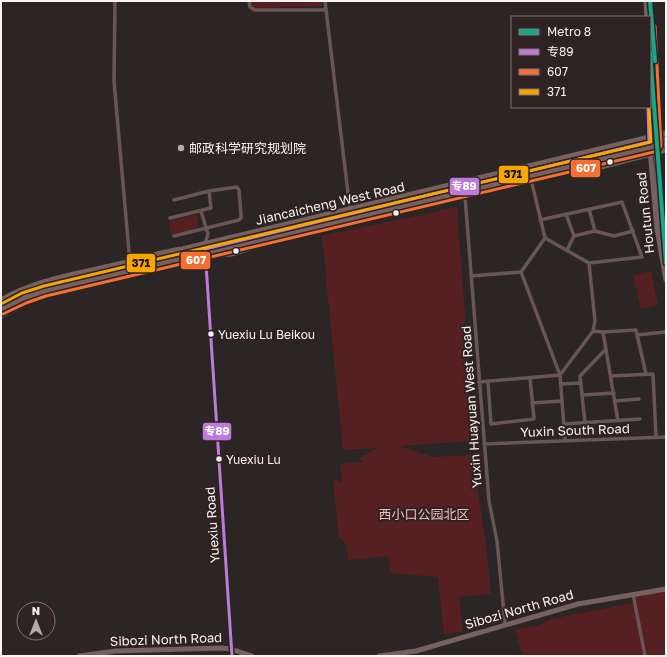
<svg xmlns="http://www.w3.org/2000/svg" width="667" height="657" font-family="'Golos Text','Noto Sans SC',sans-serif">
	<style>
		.green { fill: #562023 }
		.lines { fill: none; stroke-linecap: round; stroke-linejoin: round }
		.street { stroke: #685555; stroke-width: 3.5 }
		.secondary { stroke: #766060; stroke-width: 5 }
		.bus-1-casing { stroke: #2f2222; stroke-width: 6 }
		.bus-2-casing { stroke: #2f2222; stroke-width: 6 }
		.bus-3-casing { stroke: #2f2222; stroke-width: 6 }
		.bus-1 { stroke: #bd7bd9; stroke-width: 3 }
		.bus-2 { stroke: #f46f30; stroke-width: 3 }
		.bus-3 { stroke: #f7a600; stroke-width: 3 }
		.metro-1-casing { stroke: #2f2222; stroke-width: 7 }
		.metro-1 { stroke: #13a88a; stroke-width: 4 }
		.poi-dot { fill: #b3aaaa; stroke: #2f2222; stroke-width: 1.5 }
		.bus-dot { fill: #fbf2f1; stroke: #2f2222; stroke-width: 1.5 }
		.labels { text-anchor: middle; stroke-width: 4; stroke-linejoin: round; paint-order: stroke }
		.bus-label { font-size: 12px; fill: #fbf2f1; stroke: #2f2222; text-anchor: start }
		.poi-label { font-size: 13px; fill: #fbf2f1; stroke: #2f2222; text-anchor: start }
		.street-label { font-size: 13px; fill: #fbf2f1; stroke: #2f2222 }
		.park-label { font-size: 13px; fill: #f0bebd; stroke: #2f2222 }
		.line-badge { stroke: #2f2222; stroke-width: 1.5 }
		.badge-label { font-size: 11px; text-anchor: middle; font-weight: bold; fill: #fff }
		.pale-badge-label { font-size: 11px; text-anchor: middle; font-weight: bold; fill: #111 }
	</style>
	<rect width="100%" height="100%" fill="#2c2525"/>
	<path class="green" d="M250,1H322V6L256,8L252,6Z
		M457,207L474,441L399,446L433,457L472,455L485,537L491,594L459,597L463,631L444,635L438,577L390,573L388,556L348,560L347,545L339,538L333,479L342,483L340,464L363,462L359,459L377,448L343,450L322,236Z
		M195,215L197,216L198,228L171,234L169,224L171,221Z
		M651,271L658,305L641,309L633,275Z
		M666,590V656H523L515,629L539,626L551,619L632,603L637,595Z"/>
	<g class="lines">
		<path class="street" d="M115,1L114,81L130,263
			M249,1L250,7L255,10H326
			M325,1L350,210
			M465,196L489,501L497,541L505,624
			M201,211L208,234L205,244
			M566,214L574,236L595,231L589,209
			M170,218L211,208L209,191
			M540,220L622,202L642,257L589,263
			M595,231L614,236L633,231
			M174,236L239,220L241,218V215L239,190L237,187L209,191L174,200
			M545,238L589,263L595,321L593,331L560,375L565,440
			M567,250L574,236
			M205,256L232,656
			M471,276L521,272
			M593,331L603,332L618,421
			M603,332L636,330L646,374
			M637,335L665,332
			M611,376L653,374L656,437
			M479,382L560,375L521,272L545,238L531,179
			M488,382L491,424L534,419L530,378
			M561,384L581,383
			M582,395L614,393
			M615,401L639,399
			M532,403L562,401
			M585,423L580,376L606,349
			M564,424L640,419
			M484,444L666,437
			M633,594L645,656"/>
		<path class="secondary" d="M646,1L647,17
			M650,26L656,136
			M648,107L649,138
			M650,150L657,229L666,280
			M656,150L659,202L666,259
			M1,300C35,280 76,274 114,265C137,260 159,252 182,249L666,133
			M1,305L26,293L45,287L666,139
			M1,310L24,298L45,291L666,144
			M1,316L26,303L51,294L219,255L232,254L259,245L584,168L601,167L666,150
			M79,656L116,651L221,648L231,649L252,656
			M379,656L416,651L578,604L666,589"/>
		<defs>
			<path id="bus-1" d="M650,26L655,117
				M232,656L205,249L649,142L648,107"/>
			<path id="bus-2" d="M3,314L26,303L46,296L658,151L661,146L655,26"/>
			<path id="bus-3" d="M1,304L22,293L44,286L651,142L649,107"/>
		</defs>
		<use href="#bus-1" class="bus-1-casing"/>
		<use href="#bus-2" class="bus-2-casing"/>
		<use href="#bus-3" class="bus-3-casing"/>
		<use href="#bus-1" class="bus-1"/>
		<use href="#bus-2" class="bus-2"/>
		<use href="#bus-3" class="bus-3"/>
		<defs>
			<path id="metro-1" d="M650,1L655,61
				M650,52L666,263"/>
		</defs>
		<use href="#metro-1" class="metro-1-casing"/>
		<use href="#metro-1" class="metro-1"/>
	</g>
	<circle class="poi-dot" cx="181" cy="148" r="4"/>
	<g class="bus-dot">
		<circle cx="610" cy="162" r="3.5"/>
		<circle cx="396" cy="213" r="3.5"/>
		<circle cx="236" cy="251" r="3.5"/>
		<circle cx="211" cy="334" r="3.5"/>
		<circle cx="219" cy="459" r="3.5"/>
	</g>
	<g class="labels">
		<g class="bus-label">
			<text x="218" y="339">Yuexiu Lu Beikou</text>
			<text x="226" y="464">Yuexiu Lu</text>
		</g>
		<g class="poi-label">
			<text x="189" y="153">邮政科学研究规划院</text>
		</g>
		<g class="street-label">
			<text transform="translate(330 203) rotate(-13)" y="5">Jiancaicheng West Road</text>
			<text transform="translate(645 213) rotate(-96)" y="5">Houtun Road</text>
			<text transform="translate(471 407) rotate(-94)" y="5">Yuxin Huayuan West Road</text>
			<text transform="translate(575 430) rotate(-2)" y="5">Yuxin South Road</text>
			<text transform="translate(212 525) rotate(-94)" y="5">Yuexiu Road</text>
			<text transform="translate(519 609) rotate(-16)" y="5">Sibozi North Road</text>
			<text transform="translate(166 639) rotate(-2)" y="5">Sibozi North Road</text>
		</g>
		<g class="park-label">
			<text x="424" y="519">西小口公园北区</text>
		</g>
	</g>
	<g class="line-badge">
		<rect x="570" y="159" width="31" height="19" rx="4" fill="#f46f30"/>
		<rect x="498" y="165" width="31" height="19" rx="4" fill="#f7a600"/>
		<rect x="449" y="177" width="31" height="19" rx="4" fill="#bd7bd9"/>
		<rect x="180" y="251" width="31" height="19" rx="4" fill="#f46f30"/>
		<rect x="126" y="253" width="30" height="20" rx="4" fill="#f7a600"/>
		<rect x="202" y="422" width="30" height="19" rx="4" fill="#bd7bd9"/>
	</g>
	<g class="badge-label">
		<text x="586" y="172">607</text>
		<text x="464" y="190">专89</text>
		<text x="196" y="264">607</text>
		<text x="217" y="435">专89</text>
	</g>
	<g class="pale-badge-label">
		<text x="513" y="178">371</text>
		<text x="141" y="267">371</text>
	</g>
	<rect width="667" height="657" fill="none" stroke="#fbf2f1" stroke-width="4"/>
	<rect x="511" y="16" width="140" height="92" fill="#2f2222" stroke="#817575"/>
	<rect x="519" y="29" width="20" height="6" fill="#13a88a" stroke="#817575"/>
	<text x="547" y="36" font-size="12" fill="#fbf2f1">Metro 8</text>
	<rect x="519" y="49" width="20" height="6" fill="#bd7bd9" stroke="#817575"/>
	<text x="547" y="56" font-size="12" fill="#fbf2f1">专89</text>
	<rect x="519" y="69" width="20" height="6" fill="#f46f30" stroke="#817575"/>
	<text x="547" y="76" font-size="12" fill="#fbf2f1">607</text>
	<rect x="519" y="89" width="20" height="6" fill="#f7a600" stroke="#817575"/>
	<text x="547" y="96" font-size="12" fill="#fbf2f1">371</text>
	<g transform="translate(36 621)"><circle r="19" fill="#2f2222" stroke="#817575"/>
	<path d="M0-3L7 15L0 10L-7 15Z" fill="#b3aaaa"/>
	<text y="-6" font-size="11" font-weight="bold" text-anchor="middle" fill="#fbf2f1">N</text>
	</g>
</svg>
